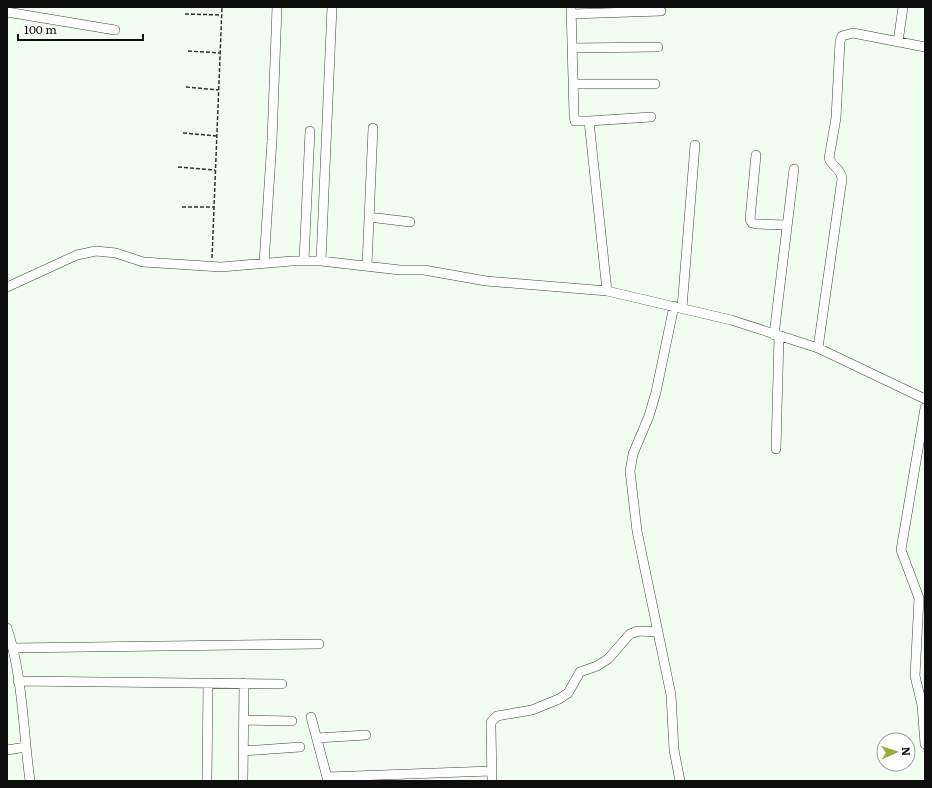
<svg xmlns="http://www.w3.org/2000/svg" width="932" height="788" font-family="Literata,serif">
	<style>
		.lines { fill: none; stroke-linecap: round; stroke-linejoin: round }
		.minor-casing { stroke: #414141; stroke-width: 10 }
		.path { stroke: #303030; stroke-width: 1.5; stroke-dasharray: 4 2; stroke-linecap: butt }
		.minor { stroke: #fff; stroke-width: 9 }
	</style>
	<rect width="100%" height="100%" fill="#f1fdf1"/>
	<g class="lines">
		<defs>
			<path id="minor" d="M571,7L574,115L575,121H589L607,291
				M7,12L115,30
				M572,14L661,11
				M898,42L903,7
				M572,48L658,47
				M573,84H655
				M589,121L651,117
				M756,155L750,219L752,223L756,224L787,225
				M369,217L410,222
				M304,260L310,131
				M321,261L332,7
				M264,263L272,140L277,7
				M367,265L373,128
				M7,287L77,255L96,251L116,253L143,262L221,267L292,261H321L400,270H424L486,281L607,291L731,320L818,348L925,399
				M674,306L656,392L649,416L633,454L630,471L637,531L671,695L674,750L680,781
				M682,308L695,145
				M774,335L794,169
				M818,348L842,179C841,168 832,167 829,158L836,118L840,41L842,36L853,33L925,47
				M925,408L901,550L919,598L915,676L922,705L925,744
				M776,449L779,337
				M7,628C23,676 23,731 30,781
				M13,648L319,644
				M18,681L282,684
				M311,717L328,781
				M244,720L292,721
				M317,738L366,735
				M7,750L26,747
				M243,751L300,747
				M327,777L491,771
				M207,781L208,683
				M243,781L244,683
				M492,781L491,729V722L497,716L532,710L559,699L568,693L580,672L597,666L608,659L630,634L638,631L658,632"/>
		</defs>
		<use href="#minor" class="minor-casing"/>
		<path class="path" d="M185,14L221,15
			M188,51L220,53
			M186,87L218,90
			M183,133L217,136
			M178,167L215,170
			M182,207H214
			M212,258L222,7"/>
		<use href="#minor" class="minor"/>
	</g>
	<rect width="932" height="788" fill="none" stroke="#0e0e0e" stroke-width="16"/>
	<g transform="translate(896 752) rotate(87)"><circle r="19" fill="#ffffff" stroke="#9f9f9f"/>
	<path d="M0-3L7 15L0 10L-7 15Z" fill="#9aac38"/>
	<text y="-6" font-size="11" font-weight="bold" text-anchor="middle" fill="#0e0e0e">N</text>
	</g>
	<path d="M18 34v6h125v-6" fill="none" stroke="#0e0e0e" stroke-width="2"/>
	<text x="24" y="34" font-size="12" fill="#0e0e0e" stroke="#ffffff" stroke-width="3" paint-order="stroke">100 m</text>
</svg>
